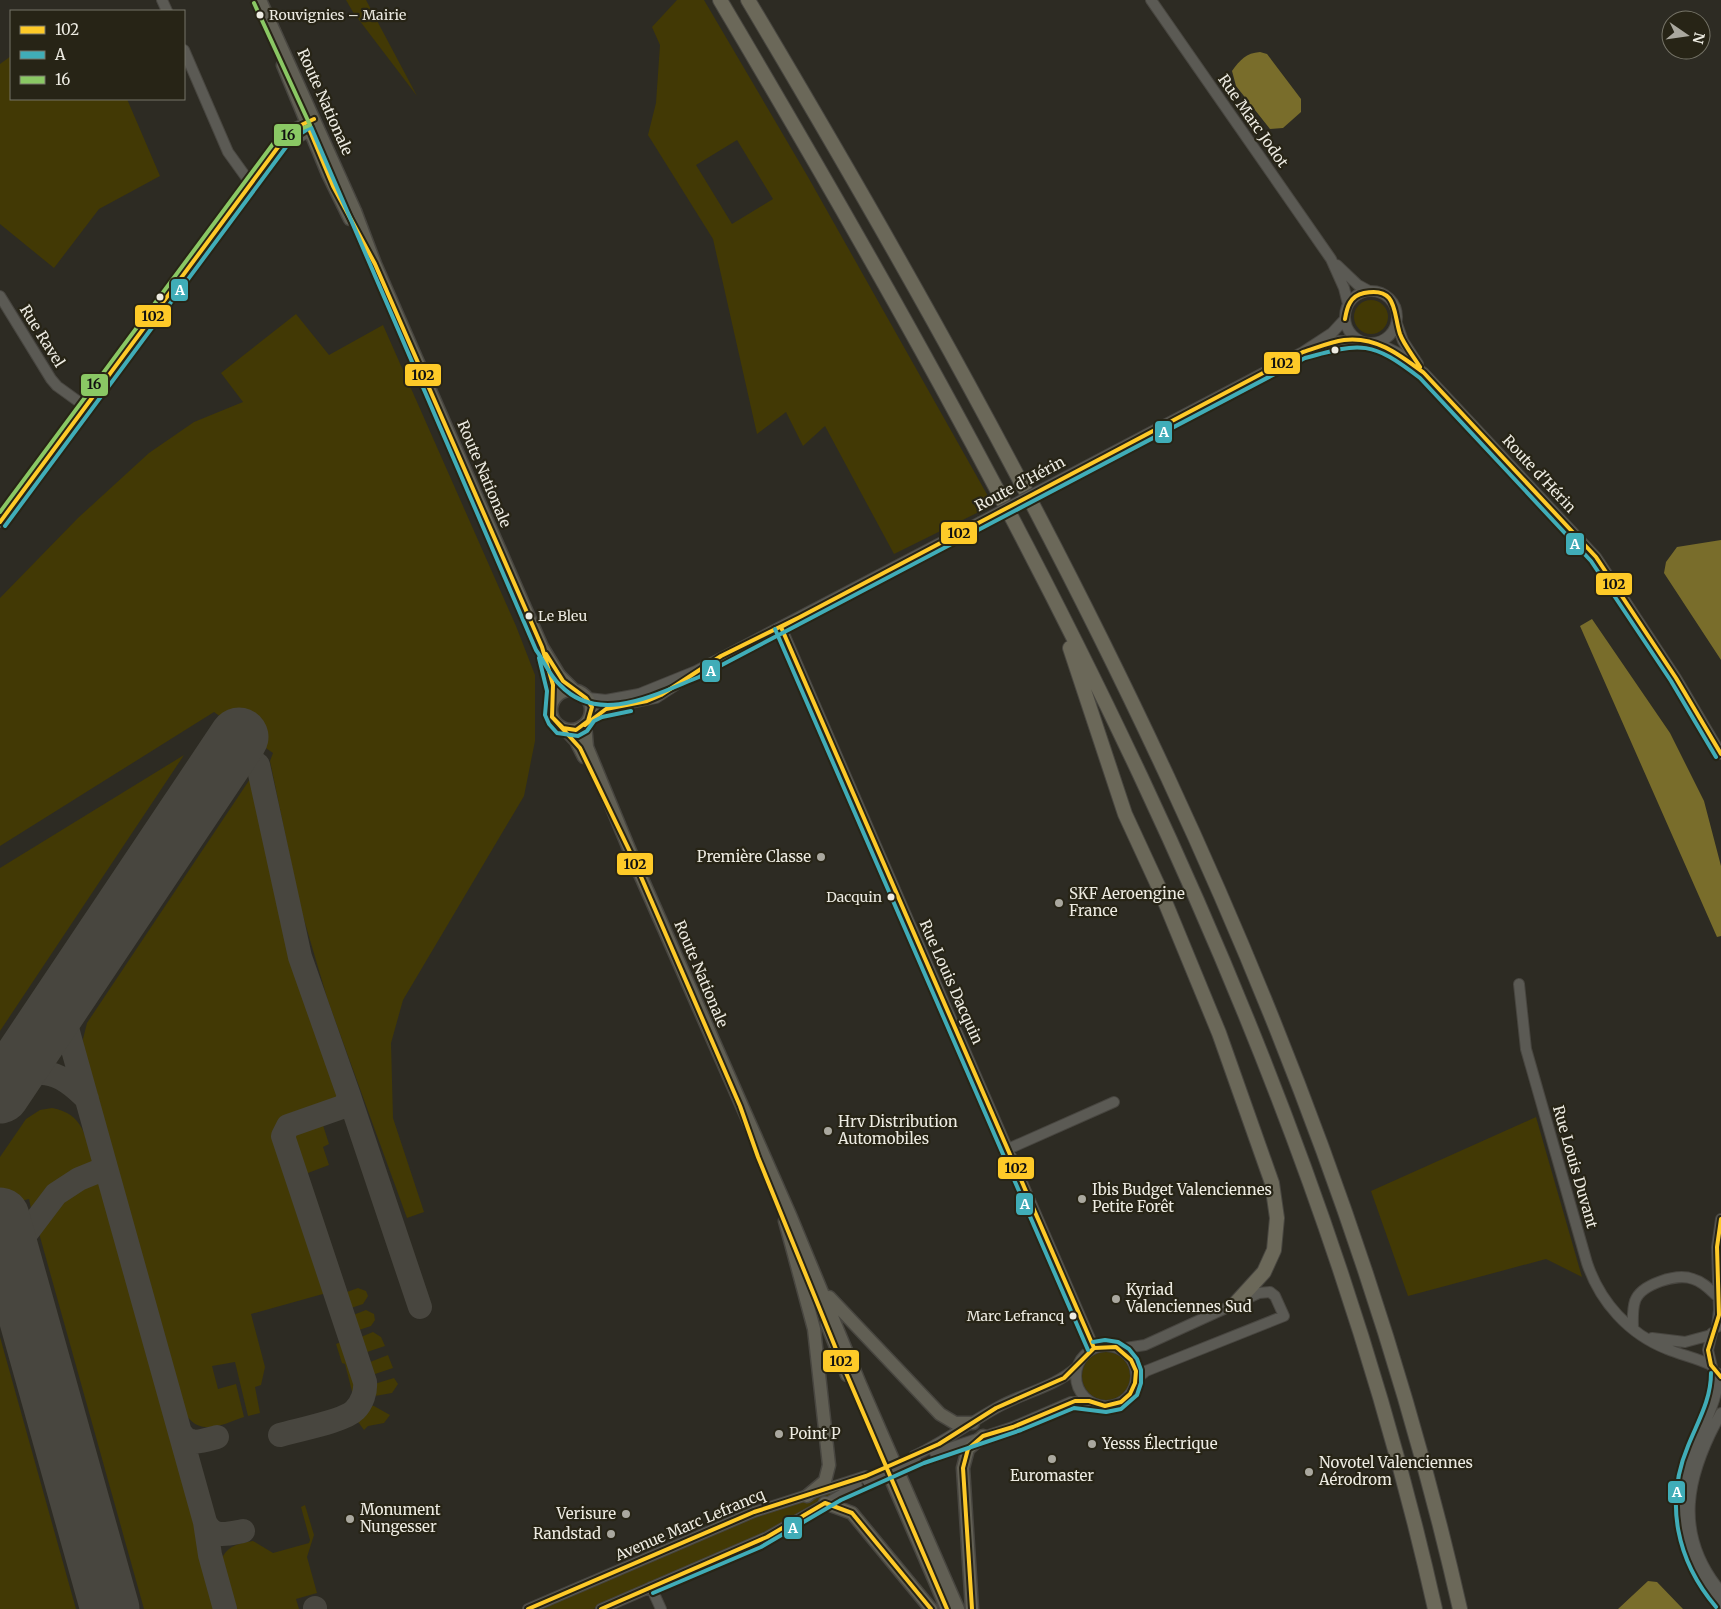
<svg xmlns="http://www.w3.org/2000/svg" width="1721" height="1609" font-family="Merriweather,serif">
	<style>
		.green { fill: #423905; fill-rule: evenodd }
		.water { fill: #796d2b }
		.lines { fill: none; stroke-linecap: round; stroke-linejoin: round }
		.taxiway { stroke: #48463f; stroke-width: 24 }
		.runway { stroke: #48463f; stroke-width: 59 }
		.minor-casing { stroke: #484640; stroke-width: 12 }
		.major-casing { stroke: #484640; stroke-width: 15 }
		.highway-casing { stroke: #484640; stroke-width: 16 }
		.minor { stroke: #5b5a54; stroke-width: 10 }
		.major { stroke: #615f54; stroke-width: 12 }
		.highway { stroke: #6b6859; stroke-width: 14 }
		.minor-bridge-casing { stroke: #484640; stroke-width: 12; stroke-linecap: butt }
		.minor-bridge { stroke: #5b5a54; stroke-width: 10 }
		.bus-1-casing { stroke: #272416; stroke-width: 8 }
		.bus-2-casing { stroke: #272416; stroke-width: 8 }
		.bus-3-casing { stroke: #272416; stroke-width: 8 }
		.bus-1 { stroke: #feca28; stroke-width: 4 }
		.bus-2 { stroke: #40adb8; stroke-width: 4 }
		.bus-3 { stroke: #8ac864; stroke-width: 4 }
		.bus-dot { fill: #edebe2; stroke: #272416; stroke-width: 2 }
		.poi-dot { fill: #aaa89f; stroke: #272416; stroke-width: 2 }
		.labels { text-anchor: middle; stroke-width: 4.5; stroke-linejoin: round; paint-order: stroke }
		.bus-label { font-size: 14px; fill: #edebe2; stroke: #272416; text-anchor: start }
		.street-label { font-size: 15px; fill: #edebe2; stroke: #272416 }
		.poi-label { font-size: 15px; fill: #edebe2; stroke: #272416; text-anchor: start }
		.line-badge { stroke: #272416; stroke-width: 2 }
		.badge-label { font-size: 14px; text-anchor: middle; font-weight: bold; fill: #fff }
		.pale-badge-label { font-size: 14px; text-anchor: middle; font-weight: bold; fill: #111 }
	</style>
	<rect width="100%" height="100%" fill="#2d2b23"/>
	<path class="green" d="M346,0H366L417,96L353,12Z
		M677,0H704L808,177L993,505L894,554L825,426L803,446L786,412L757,434L713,239L648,135L656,103L660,45L652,27ZM737,140L773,199L732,224L696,165Z
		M11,56V99H127L160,176L99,209L54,268L0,224V64Z
		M1354 317a17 17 0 1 1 34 0a17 17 0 1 1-34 0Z
		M296,314L329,355L383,325L516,626L535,675V741L524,796L403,1000L391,1043L393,1118L424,1212L407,1218L328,1001L300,906L270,761L273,753L214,712L0,846V598L78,518L149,453L194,422L243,402L221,373Z
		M184,755L0,1031V868Z
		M254,773L295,958L342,1092L336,1105L286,1123L278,1133L330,1292L251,1314L265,1367L261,1385L255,1387L260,1413L248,1416L235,1362L212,1366L218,1389L236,1384L244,1417C223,1424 200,1438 185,1413L84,1056L83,1039L87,1023Z
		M52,1108C84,1114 85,1136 93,1163L92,1166L56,1186L32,1213L29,1199L0,1206V1157L26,1119L40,1110Z
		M1536,1117L1582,1277L1546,1259L1408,1296L1371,1191Z
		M321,1119L329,1144L323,1147L329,1165L300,1176L291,1147L298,1127Z
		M97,1177L219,1609H144L37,1226L64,1194Z
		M358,1288L366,1291L368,1296L363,1304L345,1310L342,1299L344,1293Z
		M366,1310L374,1314L375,1320L371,1326L353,1332L348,1317Z
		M373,1332L381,1337L385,1346L361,1354L356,1339Z
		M0,1337L76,1609H0Z
		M346,1340L361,1384L355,1403L345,1364L342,1363L336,1344Z
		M1082 1376a24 24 0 1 1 48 0a24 24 0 1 1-48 0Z
		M388,1355L393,1368L369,1376L365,1364Z
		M394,1378L398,1384L392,1393L369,1397L371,1385Z
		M365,1406H374L390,1415L384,1423L368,1426L364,1430L356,1419Z
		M833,1491L834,1494L788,1519L764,1535L593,1609H535L749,1517Z
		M305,1505L314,1535L307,1557L317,1593L296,1599L299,1609H231C222,1576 206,1547 253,1541L273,1553L309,1543L310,1540L301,1507Z"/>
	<path class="water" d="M1260,52L1267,54L1301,99V112L1283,128L1270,129L1236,86L1232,71C1240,60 1246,53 1260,52Z
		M1721,540V660L1664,573L1666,562L1677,547Z
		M1592,619L1670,733L1704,801L1721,866V936L1717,937L1580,626Z
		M1648,1581L1657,1582L1683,1609H1618Z"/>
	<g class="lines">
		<path class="taxiway" d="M217,769C231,757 243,750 258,765L300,957L349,1096L345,1106L288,1126L283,1136L365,1382C366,1392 362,1403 355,1410C345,1421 296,1430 280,1435
			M70,991L65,1006V1021L205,1522L210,1555L225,1609
			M2,1091C36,1064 57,1068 87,1099
			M349,1096L420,1307
			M0,1268L56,1194L79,1179L106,1168
			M180,1432C188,1447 203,1441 217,1437
			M205,1522C213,1539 227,1534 243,1531
			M315,1608V1609"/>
		<path class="runway" d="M0,1094L239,737
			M0,1217L110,1609"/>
		<defs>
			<path id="minor" d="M162,0L167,11
				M1151,0L1331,259L1344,288L1348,304
				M184,50L228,152L251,184
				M283,145L317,128
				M1337,265L1358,285L1369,291
				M1345 317a26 26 0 1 1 52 0a26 26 0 1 1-52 0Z
				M0,296L51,379L57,386L86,407
				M1397,324L1403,341L1418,364
				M1378,343L1398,353L1424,373L1596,557L1676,678L1721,754
				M1317,347L1339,341L1358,340
				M1052,484L1303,352L1332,333L1345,319
				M0,522L287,135L293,129L312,120
				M781,627L1094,1348
				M588,698L606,700L639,694L696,671L980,522
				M590,716L603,709L656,698L685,679
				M1519,984L1526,1049L1587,1263C1600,1302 1629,1334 1667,1349C1681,1355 1697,1358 1711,1365
				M1008,1149L1114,1102
				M1717,1327L1719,1310L1717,1247L1721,1219
				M1633,1329C1633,1320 1632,1310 1635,1301C1641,1284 1677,1273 1693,1279C1704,1282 1711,1291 1719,1298
				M1652,1338L1685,1342L1711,1335
				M1076 1376a30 30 0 1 1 60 0a30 30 0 1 1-60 0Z
				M1119,1349L1145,1345L1259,1293L1270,1292L1275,1296L1284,1316L1146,1371L1136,1379
				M1712,1367L1708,1350L1712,1333
				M1717,1373V1389L1714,1400C1707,1422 1695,1442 1688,1464C1673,1514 1685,1566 1721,1603
				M1721,1413C1687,1474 1672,1533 1721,1592
				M935,1453L1013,1427L1071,1402L1089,1401
				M914,1456C944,1442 969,1423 998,1407C1023,1393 1055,1387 1077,1367
				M651,1587L661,1609
				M528,1609L754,1512L866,1476
				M601,1609L767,1537L857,1486"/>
			<path id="major" d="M260,0L355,211L375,264L542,647L559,675L573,689
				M283,65L328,174L350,219
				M547,664L553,699
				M551 710a20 20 0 1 1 40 0a20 20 0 1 1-40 0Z
				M585,725L587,747L632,856L790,1215L860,1384L958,1609
				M565,729L576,741L584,757
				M785,1221L814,1329L829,1465L825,1481L807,1496
				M829,1297L940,1414L955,1423H973
				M827,1324L847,1375
				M891,1479L947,1609
				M825,1503L852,1513L931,1609
				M972,1609L963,1468L968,1449L983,1436"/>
			<path id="highway" d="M720,0C1019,505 1306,1032 1435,1609
				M748,0C1049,505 1329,1032 1460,1609
				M1070,648L1125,814L1161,892L1219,1033L1272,1183L1277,1218L1274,1250L1264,1272L1234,1305"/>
		</defs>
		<use href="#minor" class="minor-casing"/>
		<use href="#major" class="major-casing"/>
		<use href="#highway" class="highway-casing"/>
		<use href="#minor" class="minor"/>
		<use href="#major" class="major"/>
		<use href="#highway" class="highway"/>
		<defs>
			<path id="minor-bridge" d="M980,522L1052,484
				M868,1482L916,1461"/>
		</defs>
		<use href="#minor-bridge" class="minor-bridge-casing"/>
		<use href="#minor-bridge" class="minor-bridge"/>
		<defs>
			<path id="bus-1" d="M310,131L333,186L375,264L542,647L553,685L552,717L580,748L632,856L740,1106L758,1157L838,1354L947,1609
				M1345,319C1347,307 1350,296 1364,293C1398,286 1393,313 1400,334C1404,345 1414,357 1420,367
				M0,522L287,135L297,127L314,119
				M781,627L1303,352C1316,348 1330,342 1344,340C1376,336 1400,355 1424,373L1596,557L1676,678L1721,754
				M781,627L1094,1348
				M546,654L563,681L586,698L592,707L588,721L576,730L563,728L552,717
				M585,725L606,709L647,701L661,695L721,656L802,616
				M1721,1219L1717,1247L1719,1315L1708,1350L1711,1365L1721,1377
				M528,1609L754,1512L866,1476L939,1444L996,1408L1064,1378L1094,1348L1116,1347L1131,1360L1136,1371L1135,1383L1130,1394L1121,1402L1105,1406L1089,1401H1075L1013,1427L983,1436L968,1449L963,1468L972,1609
				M601,1609L767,1537L825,1503L852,1513L931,1609"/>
			<path id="bus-2" d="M5,526L292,139L311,127L536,650C544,661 550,676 560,685C599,726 656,694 699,677L1305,358C1362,342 1372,341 1420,378L1591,561L1671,681L1716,757
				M775,629L1088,1350
				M539,658L547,691L545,715L549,724L557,733L578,736L587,731L594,721L602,717L631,711
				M1711,1373C1711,1400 1698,1421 1688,1446C1664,1503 1677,1561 1716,1607
				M653,1593L761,1547L841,1500L924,1463L1021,1430L1074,1408L1106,1412L1121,1409L1137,1395L1141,1383V1370L1137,1359L1129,1349L1118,1342L1105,1340L1093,1342"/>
			<path id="bus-3" d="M0,512L273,144L287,135L310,125L254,3"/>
		</defs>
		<use href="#bus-1" class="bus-1-casing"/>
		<use href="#bus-2" class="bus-2-casing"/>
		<use href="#bus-3" class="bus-3-casing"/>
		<use href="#bus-1" class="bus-1"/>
		<use href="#bus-2" class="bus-2"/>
		<use href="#bus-3" class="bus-3"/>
	</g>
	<g class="bus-dot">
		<circle cx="260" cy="15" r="4.5"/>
		<circle cx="160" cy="297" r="4.5"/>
		<circle cx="1335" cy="350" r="4.5"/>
		<circle cx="529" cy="616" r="4.5"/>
		<circle cx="891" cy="897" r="4.5"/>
		<circle cx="1073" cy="1316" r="4.5"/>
	</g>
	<g class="poi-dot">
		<circle cx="821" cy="857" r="5"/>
		<circle cx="1059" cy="903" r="5"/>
		<circle cx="828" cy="1131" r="5"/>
		<circle cx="1082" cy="1199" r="5"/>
		<circle cx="1116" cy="1299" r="5"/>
		<circle cx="779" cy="1434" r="5"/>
		<circle cx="1092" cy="1444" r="5"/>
		<circle cx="1052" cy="1459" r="5"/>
		<circle cx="1309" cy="1472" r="5"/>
		<circle cx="626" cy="1514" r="5"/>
		<circle cx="350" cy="1519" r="5"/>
		<circle cx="611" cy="1534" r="5"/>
	</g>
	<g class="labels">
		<g class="bus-label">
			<text x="269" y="20">Rouvignies – Mairie</text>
			<text x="538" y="621">Le Bleu</text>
			<text x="882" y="902" text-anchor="end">Dacquin</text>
			<text x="1064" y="1321" text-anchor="end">Marc Lefrancq</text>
		</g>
		<g class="street-label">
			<text transform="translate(325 102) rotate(66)" y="5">Route Nationale</text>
			<text transform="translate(1253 121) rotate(55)" y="5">Rue Marc Jodot</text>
			<text transform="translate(42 336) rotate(58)" y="5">Rue Ravel</text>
			<text transform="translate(484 474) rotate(67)" y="5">Route Nationale</text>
			<text transform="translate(1539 474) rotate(47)" y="5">Route d'Hérin</text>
			<text transform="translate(1020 484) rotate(-28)" y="5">Route d'Hérin</text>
			<text transform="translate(701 974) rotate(67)" y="5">Route Nationale</text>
			<text transform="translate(951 982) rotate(66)" y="5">Rue Louis Dacquin</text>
			<text transform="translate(1575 1167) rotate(74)" y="5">Rue Louis Duvant</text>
			<text transform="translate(690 1525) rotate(-23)" y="5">Avenue Marc Lefrancq</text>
		</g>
		<g class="poi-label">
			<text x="811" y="862" text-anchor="end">Première Classe</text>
			<text x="1069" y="899">SKF Aeroengine<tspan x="1069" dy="17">France</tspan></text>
			<text x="838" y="1127">Hrv Distribution<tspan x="838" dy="17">Automobiles</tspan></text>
			<text x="1092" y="1195">Ibis Budget Valenciennes<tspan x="1092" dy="17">Petite Forêt</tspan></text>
			<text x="1126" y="1295">Kyriad<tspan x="1126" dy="17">Valenciennes Sud</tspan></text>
			<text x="789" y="1439">Point P</text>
			<text x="1102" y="1449">Yesss Électrique</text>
			<text x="1319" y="1468">Novotel Valenciennes<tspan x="1319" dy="17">Aérodrom</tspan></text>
			<text x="1052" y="1481" text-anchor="middle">Euromaster</text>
			<text x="360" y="1515">Monument<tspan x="360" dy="17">Nungesser</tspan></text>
			<text x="616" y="1519" text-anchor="end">Verisure</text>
			<text x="601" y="1539" text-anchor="end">Randstad</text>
		</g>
	</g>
	<g class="line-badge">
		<rect x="273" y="123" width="29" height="24" rx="5" fill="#8ac864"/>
		<rect x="170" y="278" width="19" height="24" rx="5" fill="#40adb8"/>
		<rect x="134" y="304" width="38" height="24" rx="5" fill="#feca28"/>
		<rect x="1263" y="351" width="38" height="24" rx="5" fill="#feca28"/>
		<rect x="404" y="363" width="38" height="24" rx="5" fill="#feca28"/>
		<rect x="80" y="373" width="29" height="24" rx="5" fill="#8ac864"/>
		<rect x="1154" y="420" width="19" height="24" rx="5" fill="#40adb8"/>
		<rect x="940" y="521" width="38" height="24" rx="5" fill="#feca28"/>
		<rect x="1565" y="532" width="20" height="24" rx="5" fill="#40adb8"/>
		<rect x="1595" y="572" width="38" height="24" rx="5" fill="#feca28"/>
		<rect x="701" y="659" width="20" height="24" rx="5" fill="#40adb8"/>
		<rect x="616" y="852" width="38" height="24" rx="5" fill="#feca28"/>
		<rect x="997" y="1156" width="38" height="24" rx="5" fill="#feca28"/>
		<rect x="1015" y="1192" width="19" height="24" rx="5" fill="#40adb8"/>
		<rect x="822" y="1349" width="38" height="24" rx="5" fill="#feca28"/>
		<rect x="1667" y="1480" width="19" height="24" rx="5" fill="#40adb8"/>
		<rect x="783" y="1516" width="20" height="24" rx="5" fill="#40adb8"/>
	</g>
	<g class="badge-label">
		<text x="180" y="295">A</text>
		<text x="1164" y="437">A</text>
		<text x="1575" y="549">A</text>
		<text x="711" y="676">A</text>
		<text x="1025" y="1209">A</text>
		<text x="1677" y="1497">A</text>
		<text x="793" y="1533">A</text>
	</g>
	<g class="pale-badge-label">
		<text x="288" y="140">16</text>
		<text x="153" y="321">102</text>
		<text x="1282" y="368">102</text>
		<text x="423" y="380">102</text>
		<text x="94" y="389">16</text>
		<text x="959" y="538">102</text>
		<text x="1614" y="589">102</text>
		<text x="635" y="869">102</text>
		<text x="1016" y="1173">102</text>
		<text x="841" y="1366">102</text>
	</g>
	<rect x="10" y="10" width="175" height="90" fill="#272416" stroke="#767468"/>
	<rect x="20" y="26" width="25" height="8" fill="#feca28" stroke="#767468"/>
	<text x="55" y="35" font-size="15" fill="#edebe2">102</text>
	<rect x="20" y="51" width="25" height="8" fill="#40adb8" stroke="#767468"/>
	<text x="55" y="60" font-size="15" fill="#edebe2">A</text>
	<rect x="20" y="76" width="25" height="8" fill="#8ac864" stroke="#767468"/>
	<text x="55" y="85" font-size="15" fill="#edebe2">16</text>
	<g transform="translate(1686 35) rotate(103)"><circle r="24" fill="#272416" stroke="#767468"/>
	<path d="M0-4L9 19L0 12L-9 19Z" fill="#aaa89f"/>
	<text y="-8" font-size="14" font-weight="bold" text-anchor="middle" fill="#edebe2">N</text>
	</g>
</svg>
